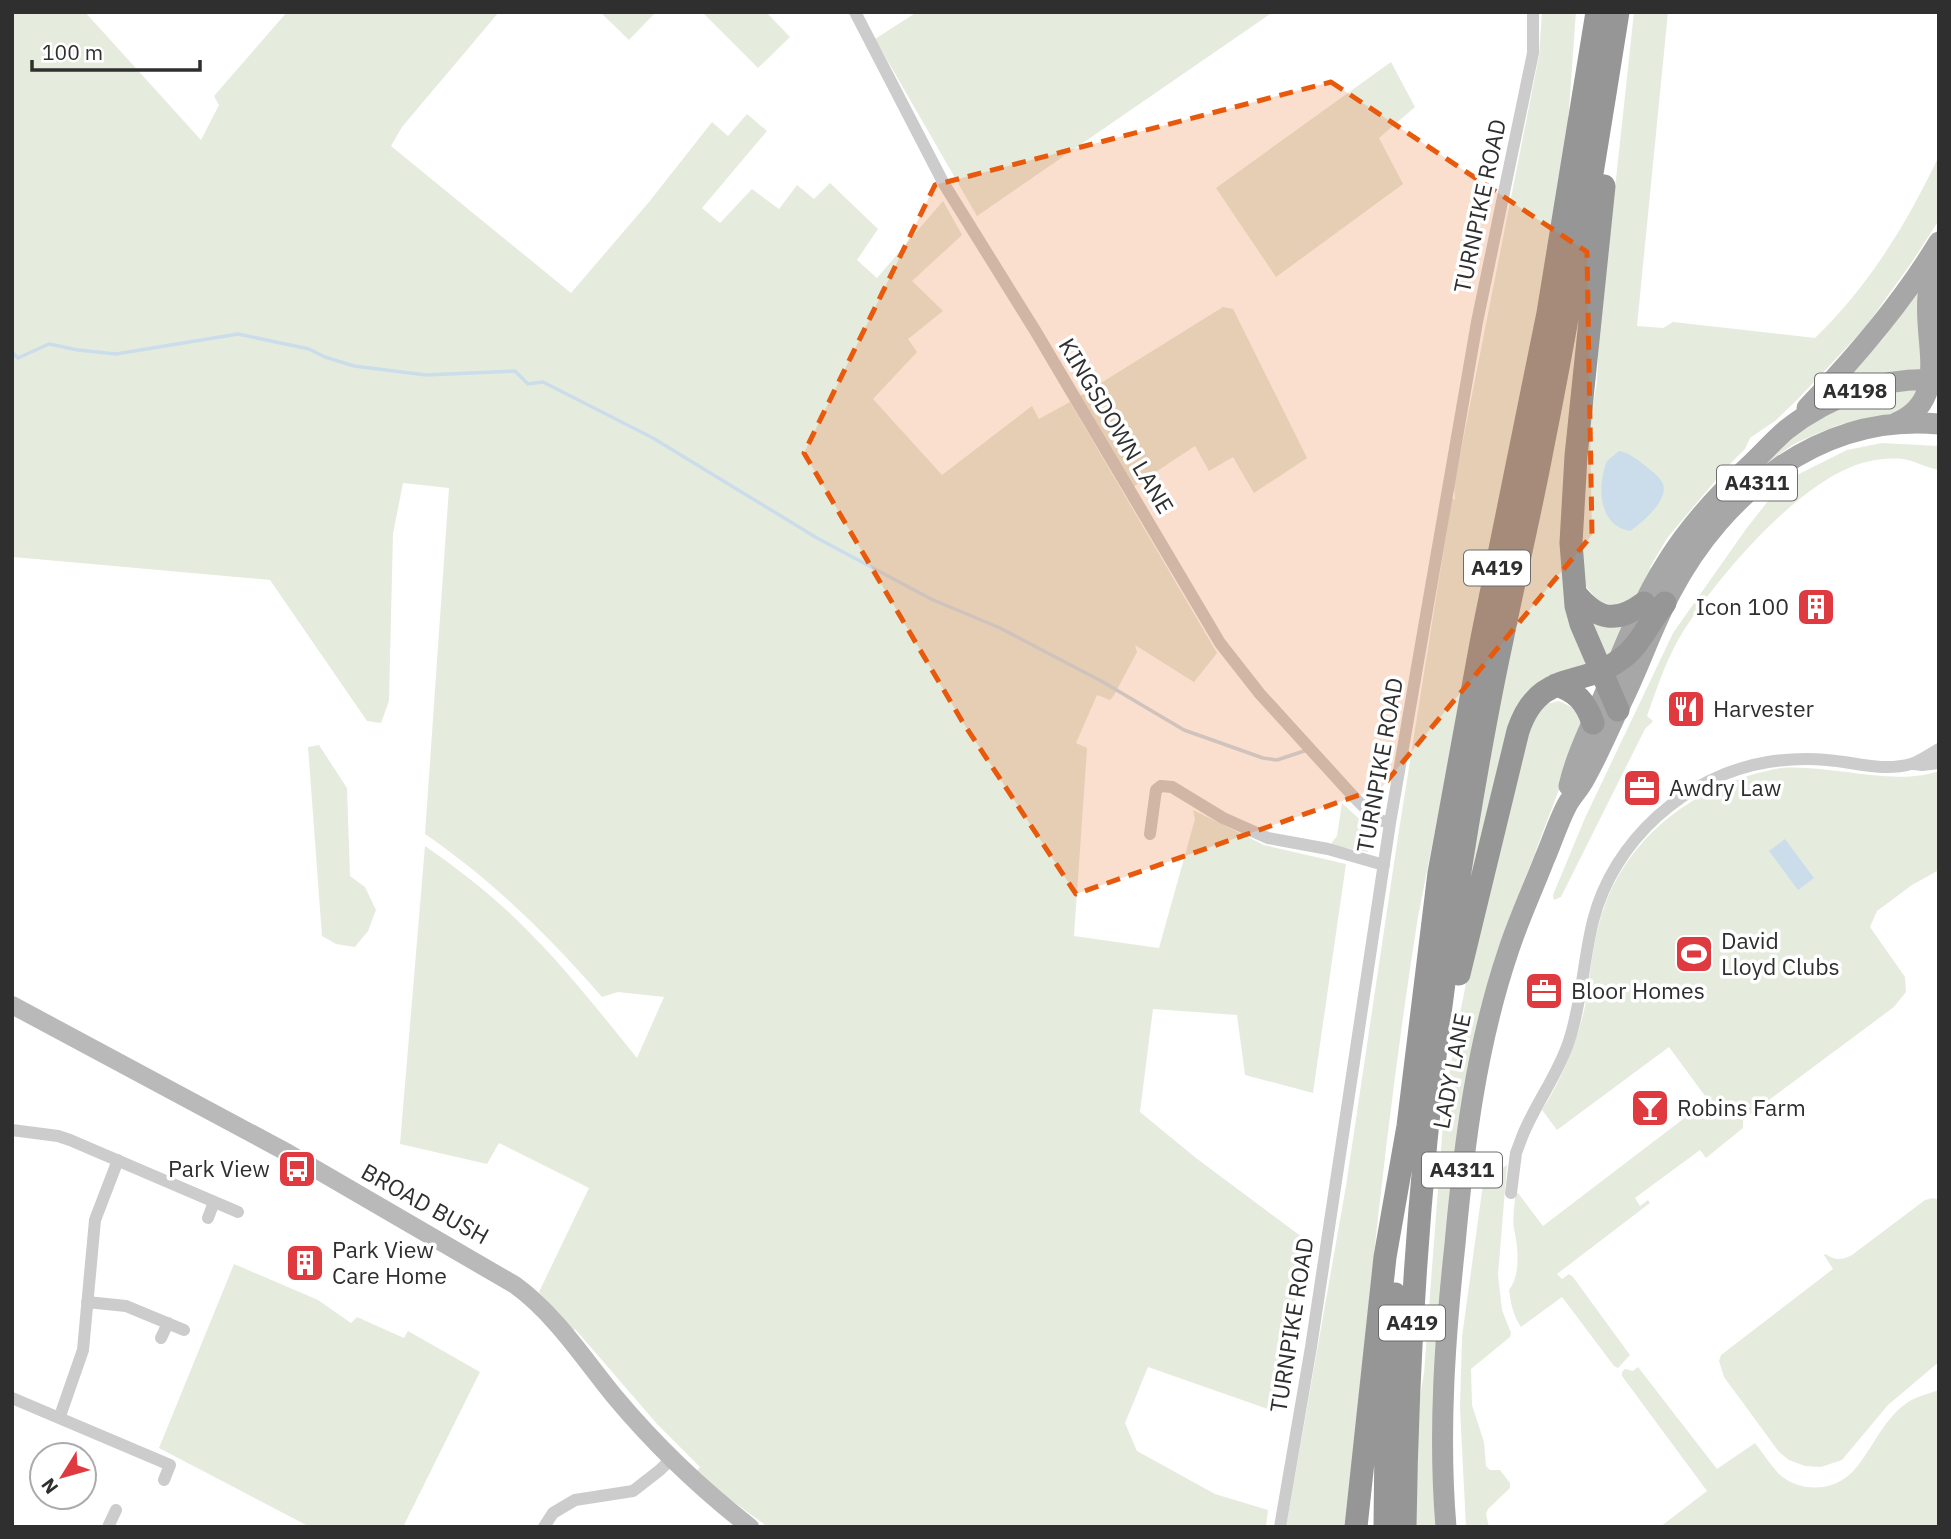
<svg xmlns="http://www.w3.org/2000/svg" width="1951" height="1539" font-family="'IBM Plex Sans',sans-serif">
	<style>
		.green { fill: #e5ecde }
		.water { fill: #cbddea }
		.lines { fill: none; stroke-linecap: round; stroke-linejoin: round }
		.stream { stroke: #cbddea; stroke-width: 3.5 }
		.street { stroke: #ccc; stroke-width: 12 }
		.secondary { stroke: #b9b9b9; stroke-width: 18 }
		.primary { stroke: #a7a7a7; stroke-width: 21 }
		.highway { stroke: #969696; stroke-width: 23 }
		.marked { fill: #e8590c; fill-opacity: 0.2; stroke: #e8590c; stroke-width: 5; stroke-dasharray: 14 9; stroke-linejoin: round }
		.labels { text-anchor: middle; stroke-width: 7; stroke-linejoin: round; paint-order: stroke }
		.shield { fill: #fff; stroke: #6d6d6d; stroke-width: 2 }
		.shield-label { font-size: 21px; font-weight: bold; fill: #2f2f2f }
		.street-label { font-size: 23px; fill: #2f2f2f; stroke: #fff }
		.poi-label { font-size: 23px; fill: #2f2f2f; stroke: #fff; text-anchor: start }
	</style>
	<rect width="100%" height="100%" fill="#fff"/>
	<path class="green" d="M12,12H85L201,140L219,105L214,96L287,12H499L402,127L391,146L571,293L649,202L712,122L728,136L747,114L767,131L702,208L720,223L752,189L779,209L797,185L814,199L830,183L878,229L857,260L877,278L943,201L962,235L912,281L943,311L908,339L917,352L873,399L942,475L1032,406L1039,419L1070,402L1217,653L1194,682L1135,645L1137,652L1114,695L1110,700L1097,695L1076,743L1087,748L1074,936L1159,948L1195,819L1193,810L1264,845L1346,864L1313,1093L1245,1075L1237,1015L1153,1009L1140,1112L1196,1158L1306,1240L1276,1412L1148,1367L1125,1423L1137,1451L1215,1494L1268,1510L1266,1527H768L710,1485L697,1471L700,1467L657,1424L575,1329L573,1331L539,1292L589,1188L499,1143L487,1164L400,1144L425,846C461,871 497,899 528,931C568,971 602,1015 637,1058L664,997L618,992L602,997C549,936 492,880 425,834L449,488L403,483L393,534L389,701L381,723L367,721L270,580L13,557Z
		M600,12H656L629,40Z
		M702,12H766L790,37L758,68Z
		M917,12H1273L977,216L875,39Z
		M1542,12H1576L1568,123L1544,275L1418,917C1386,1119 1366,1323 1347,1527H1286L1346,1186L1399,830L1452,498L1455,500L1454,486L1539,56Z
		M1634,12H1668L1637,326L1663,328L1673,322L1815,338C1869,286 1907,223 1939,156V220L1912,262L1864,329L1798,399L1775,421L1750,438L1745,449L1726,468L1668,537L1650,567L1653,570L1639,592L1626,603L1615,606L1598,601L1585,585L1579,560L1586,445L1597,382L1599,337Z
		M1391,62L1415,107L1379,138L1403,184L1276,277L1216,188Z
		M1931,268L1927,371L1839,387L1884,338Z
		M1584,277L1565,499L1596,666L1548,676L1538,683L1467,892L1495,707Z
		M1223,307L1233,309L1307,458L1254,493L1233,457L1209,471L1195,446L1133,487L1080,396Z
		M1919,389L1910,403L1895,413L1842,424L1816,434L1794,444L1741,481C1783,446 1822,408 1877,395C1890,391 1905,391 1919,389Z
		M1882,443L1939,446V470C1928,468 1919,463 1908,460C1895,457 1880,459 1866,462C1800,478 1710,584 1677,642C1664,666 1656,691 1647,716L1653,721L1645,729L1561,897L1554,900L1553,895L1585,818L1673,633L1746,529L1772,496L1799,474L1847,450Z
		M1587,621L1621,627L1622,630L1610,660Z
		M1559,701L1576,709L1583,718L1569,763L1507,927L1483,1005L1437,1527H1413L1415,1425L1424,1373L1444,1110C1461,980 1498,852 1529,724L1546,704Z
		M319,745L347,788L350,876L365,887L376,910L368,931L355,947L336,944L322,936L308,747Z
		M1781,768C1831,764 1893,787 1939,771V870L1912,885L1877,911L1870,927L1905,977L1906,992L1894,1007L1746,1117L1743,1121V1128L1706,1158L1700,1150L1635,1198L1640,1206L1648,1200L1650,1203L1557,1274L1562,1279L1569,1274L1573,1277L1630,1355L1618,1368L1614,1366L1562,1297L1521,1327C1513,1315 1511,1304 1509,1290C1521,1275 1518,1246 1514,1229C1512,1219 1515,1205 1515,1195L1518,1193L1543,1226L1708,1100L1669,1047L1557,1130L1542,1110C1562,1078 1577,1043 1585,1006C1591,972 1593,934 1606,902C1635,828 1705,781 1781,768Z
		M1342,803L1368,827V852L1330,845L1337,836Z
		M1507,1165L1498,1275L1502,1310L1511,1333L1510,1337L1471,1369L1472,1405L1484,1442L1486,1466L1490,1470H1500L1510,1483V1488L1488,1509L1486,1514L1489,1527H1466L1460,1408L1462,1337L1483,1184L1486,1179Z
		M1933,1198L1939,1200V1362L1888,1405L1842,1460L1821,1467L1805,1466L1789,1460L1779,1452L1724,1377L1719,1361L1721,1355L1833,1269L1824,1255L1826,1254C1835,1261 1842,1260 1852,1255L1925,1200Z
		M234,1264L318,1300L351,1323L357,1317L404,1338L408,1331L480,1372L403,1527H310L159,1448Z
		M1638,1367L1717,1469L1755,1443C1763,1453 1770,1464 1778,1473C1800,1494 1836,1492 1855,1469C1873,1448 1882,1422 1904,1405C1914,1397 1927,1394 1939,1390V1527H1660L1707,1491L1622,1376V1372L1625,1369L1633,1371Z"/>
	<path class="water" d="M1619,451C1631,453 1639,461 1648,468C1653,472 1660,477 1663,484C1669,500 1642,523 1630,531C1598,526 1597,485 1607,461Z
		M1785,839L1814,878L1798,890L1769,851Z"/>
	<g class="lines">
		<path class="stream" d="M12,352L18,358L49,344L78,350L116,354L238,334L309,349L325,357L354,366L426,375L515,371L528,384L543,382L653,438L817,538L931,599L1000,628L1103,682L1184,730L1263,758L1277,760L1304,751"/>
		<path class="street" d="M855,12L944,184L1036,332L1220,643L1260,694L1353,796L1376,819L1390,823
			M1914,764L1922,765L1939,763
			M1150,834L1156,790L1161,786L1172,787L1223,818L1268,838L1328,849L1384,865
			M12,1130L58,1136L70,1140L238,1212
			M1511,1193L1516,1153L1522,1137C1535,1104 1558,1075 1569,1041C1582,1002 1583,961 1593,921C1613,841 1686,775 1768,762C1787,759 1807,758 1827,760C1854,762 1883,772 1911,764C1921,761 1930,754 1939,749
			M208,1218L214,1202
			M87,1302L126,1306L184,1330
			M161,1338L168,1323
			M12,1398L170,1465L164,1480
			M60,1416L83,1350L95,1220L118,1160
			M108,1527L116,1510
			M544,1527L553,1513L575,1500L633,1491L660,1470L671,1459
			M1280,1527L1311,1347L1390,823L1477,322L1533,53V12"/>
		<path class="secondary" d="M12,1005L288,1153L515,1285C555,1314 584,1359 615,1397C656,1446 700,1488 750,1527"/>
		<path class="primary" d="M1807,408C1856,356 1902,303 1939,242
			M1896,423C1951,400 1923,341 1928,296C1930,287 1934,279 1939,271
			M1569,786C1576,755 1593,722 1605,693C1624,647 1642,601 1669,559C1691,524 1718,495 1748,467C1761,455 1773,441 1786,430C1829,396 1884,376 1939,380
			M1446,1527C1438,1433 1445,1337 1455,1244C1464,1145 1476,1047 1508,952C1518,921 1532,891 1544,860C1552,842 1558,822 1567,805C1572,796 1580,788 1585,778C1599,753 1610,727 1622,701C1640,665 1652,627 1671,592C1723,493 1821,413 1939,424"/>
		<path class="highway" d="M1604,186L1576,456L1571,543L1576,606L1581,624L1618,710
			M1576,594C1598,621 1617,623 1644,603
			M1556,685C1576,691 1586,702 1593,723
			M1459,974L1518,731C1539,668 1582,689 1621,659C1641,645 1649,621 1665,603
			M1356,1527L1385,1257L1408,1126L1439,873L1482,638L1548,313L1597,12
			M1385,1527L1386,1440L1395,1294
			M1405,1527C1408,1314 1425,1101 1457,890C1470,807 1484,723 1502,640C1515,575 1531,510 1543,445C1572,301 1595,157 1618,12"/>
	</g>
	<path class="marked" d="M1331,82L1587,252L1592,535L1382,787L1076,894L962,721L804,453L935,185Z"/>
	<defs>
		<symbol id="building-square" viewBox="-11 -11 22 22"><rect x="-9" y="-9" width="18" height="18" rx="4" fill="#de3a40" stroke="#fff"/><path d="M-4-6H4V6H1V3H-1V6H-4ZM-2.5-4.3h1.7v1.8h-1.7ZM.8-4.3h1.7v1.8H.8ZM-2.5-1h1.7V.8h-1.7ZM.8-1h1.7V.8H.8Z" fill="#fff"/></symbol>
		<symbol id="restaurant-square" viewBox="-11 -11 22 22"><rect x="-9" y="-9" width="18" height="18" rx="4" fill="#de3a40" stroke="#fff"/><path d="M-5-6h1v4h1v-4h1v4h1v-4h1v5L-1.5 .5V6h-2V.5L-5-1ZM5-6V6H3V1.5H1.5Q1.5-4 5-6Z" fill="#fff"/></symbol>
		<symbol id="office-square" viewBox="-11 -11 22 22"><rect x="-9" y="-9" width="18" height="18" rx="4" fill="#de3a40" stroke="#fff"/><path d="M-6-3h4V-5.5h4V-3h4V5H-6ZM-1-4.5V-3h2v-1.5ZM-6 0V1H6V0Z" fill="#fff"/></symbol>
		<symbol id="stadium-square" viewBox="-11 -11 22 22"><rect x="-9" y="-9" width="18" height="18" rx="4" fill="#de3a40" stroke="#fff"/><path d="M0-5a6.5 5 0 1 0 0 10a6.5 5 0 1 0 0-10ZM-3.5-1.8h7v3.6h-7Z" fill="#fff"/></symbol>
		<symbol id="bar-square" viewBox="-11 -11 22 22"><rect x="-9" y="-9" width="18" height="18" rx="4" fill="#de3a40" stroke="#fff"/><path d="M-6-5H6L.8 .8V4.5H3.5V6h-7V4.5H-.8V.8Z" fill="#fff"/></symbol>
		<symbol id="bus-square" viewBox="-11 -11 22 22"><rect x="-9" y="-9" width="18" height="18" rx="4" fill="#de3a40" stroke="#fff"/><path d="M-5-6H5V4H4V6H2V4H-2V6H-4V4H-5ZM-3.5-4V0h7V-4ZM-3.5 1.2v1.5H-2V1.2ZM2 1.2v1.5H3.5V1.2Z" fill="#fff"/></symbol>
	</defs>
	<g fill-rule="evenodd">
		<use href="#building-square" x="1794" y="585" width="44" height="44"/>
		<use href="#restaurant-square" x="1664" y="687" width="44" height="44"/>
		<use href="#office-square" x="1620" y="766" width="44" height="44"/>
		<use href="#stadium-square" x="1672" y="932" width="44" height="44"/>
		<use href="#office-square" x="1522" y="969" width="44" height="44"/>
		<use href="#bar-square" x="1628" y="1086" width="44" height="44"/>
		<use href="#bus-square" x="275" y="1147" width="44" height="44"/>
		<use href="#building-square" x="283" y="1241" width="44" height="44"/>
	</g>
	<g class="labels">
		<g class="shield">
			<rect x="1815" y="373.5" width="80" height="35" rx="5"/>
			<rect x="1717" y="465.5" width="80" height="35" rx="5"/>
			<rect x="1464" y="550.5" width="66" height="35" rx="5"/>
			<rect x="1422" y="1152.5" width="80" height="35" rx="5"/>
			<rect x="1379" y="1305.5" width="66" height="35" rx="5"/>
		</g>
		<g class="shield-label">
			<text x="1855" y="398">A4198</text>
			<text x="1757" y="490">A4311</text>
			<text x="1497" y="575">A419</text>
			<text x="1462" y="1177">A4311</text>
			<text x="1412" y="1330">A419</text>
		</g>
		<g class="street-label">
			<text transform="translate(1480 206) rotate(-78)" y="8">TURNPIKE ROAD</text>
			<text transform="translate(1116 426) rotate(59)" y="8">KINGSDOWN LANE</text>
			<text transform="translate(1380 765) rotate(-80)" y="8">TURNPIKE ROAD</text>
			<text transform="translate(1452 1071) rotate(-79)" y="8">LADY LANE</text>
			<text transform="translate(425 1204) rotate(29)" y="8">BROAD BUSH</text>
			<text transform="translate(1292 1325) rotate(-81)" y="8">TURNPIKE ROAD</text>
		</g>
		<g class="poi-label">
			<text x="1789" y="615" text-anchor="end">Icon 100</text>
			<text x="1713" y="717">Harvester</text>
			<text x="1669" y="796">Awdry Law</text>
			<text x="1721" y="949">David<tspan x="1721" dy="26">Lloyd Clubs</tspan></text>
			<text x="1571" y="999">Bloor Homes</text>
			<text x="1677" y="1116">Robins Farm</text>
			<text x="270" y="1177" text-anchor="end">Park View</text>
			<text x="332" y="1258">Park View<tspan x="332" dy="26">Care Home</tspan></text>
		</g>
	</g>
	<rect width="1951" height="1539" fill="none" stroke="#2f2f2f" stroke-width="28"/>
	<g transform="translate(63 1476) rotate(233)"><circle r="33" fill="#ffffff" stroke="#acacac" stroke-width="2"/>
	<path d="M0-5L12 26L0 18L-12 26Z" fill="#de3a40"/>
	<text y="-10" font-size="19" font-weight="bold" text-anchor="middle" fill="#2f2f2f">N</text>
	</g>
	<path d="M32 60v10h168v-10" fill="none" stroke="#2f2f2f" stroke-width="3.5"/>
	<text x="42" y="60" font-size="21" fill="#2f2f2f" stroke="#ffffff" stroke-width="5" paint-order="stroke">100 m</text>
</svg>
